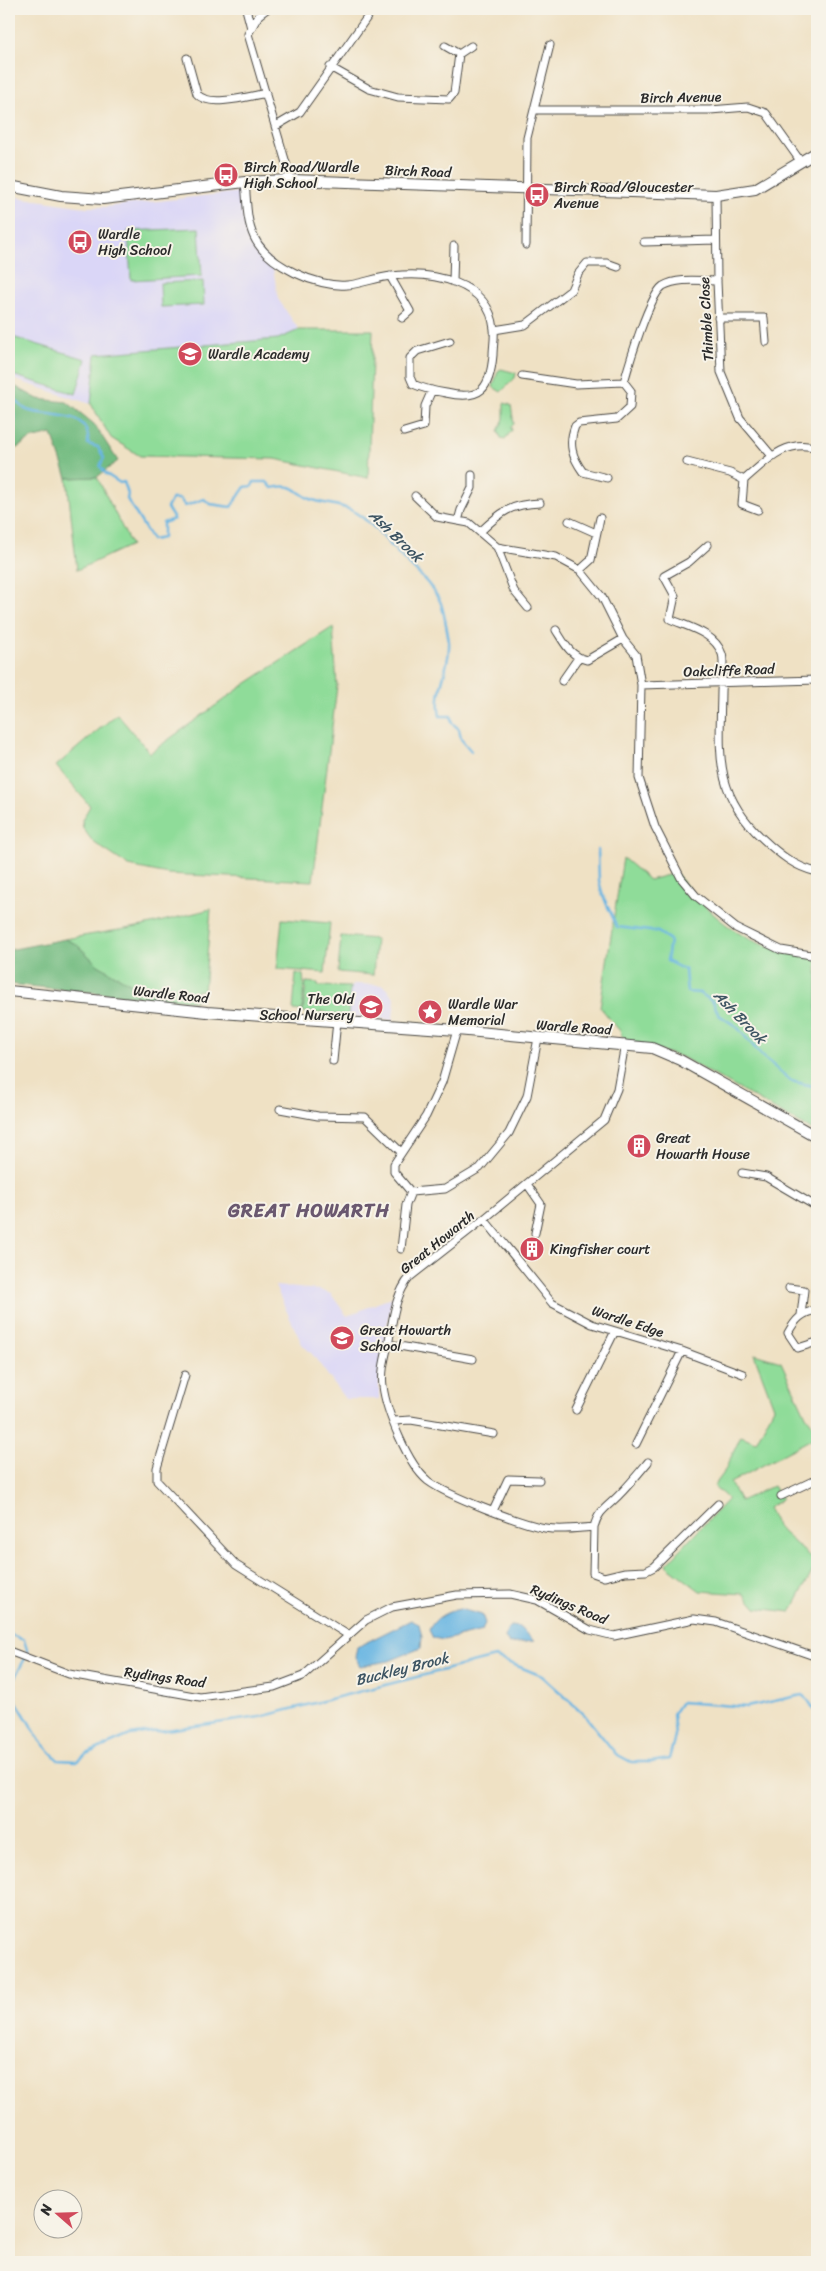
<svg xmlns="http://www.w3.org/2000/svg" width="826" height="2271" font-family="Sriracha,sans-serif">
	<style>
		.built { fill: #dad6f7 }
		.green { fill: #8fdc99; stroke: #5d8462 }
		.forest { fill: #73bc81; stroke: #4f7456 }
		.water { fill: #68b5e2; stroke: #4a7086 }
		.lines { fill: none; stroke-linecap: round; stroke-linejoin: round }
		.stream { stroke: #68b5e2; stroke-width: 2.5 }
		.street-casing { stroke: #484642; stroke-width: 9 }
		.secondary-casing { stroke: #484642; stroke-width: 12 }
		.street { stroke: #fff; stroke-width: 7 }
		.secondary { stroke: #fff; stroke-width: 10 }
		.labels { text-anchor: middle; stroke-width: 4; stroke-linejoin: round; paint-order: stroke }
		.street-label { font-size: 14px; fill: #2b2b2b; stroke: #f7f3e8 }
		.poi-label { font-size: 14px; fill: #2b2b2b; stroke: #f7f3e8; text-anchor: start }
		.water-label { font-size: 15px; font-style: italic; fill: #3d5462; stroke: #f7f3e8 }
		.district-label { font-size: 19px; font-weight: bold; letter-spacing: 1px; fill: #6a586f; stroke: #f7f3e8 }
	</style>
	<rect width="100%" height="100%" fill="#f7f3e8"/>
	<filter id="ink" filterUnits="userSpaceOnUse"><feTurbulence type="fractalNoise" baseFrequency=".02" numOctaves="2"/><feDisplacementMap in="SourceGraphic" scale="10" xChannelSelector="R" yChannelSelector="G"/><feConvolveMatrix kernelMatrix="1 2 1 2 8 2 1 2 1" color-interpolation-filters="sRGB"/></filter>
	<filter id="wash" filterUnits="userSpaceOnUse"><feTurbulence type="fractalNoise" baseFrequency=".0096" numOctaves="4" result="noise"/><feDisplacementMap in="SourceGraphic" scale="20" xChannelSelector="R" yChannelSelector="G"/><feGaussianBlur stdDeviation="1.12" result="paint"/><feColorMatrix in="noise" values="0 0 0 0 0 0 0 0 0 0 0 0 0 0 0 0 0 1.4 0 .05"/><feComposite in="paint" operator="in"/></filter>
	<g filter="url(#wash)">
		<rect width="100%" height="100%" fill="#efe1c4"/>
		<path class="built" d="M239,192L247,237L272,262L278,299L299,330H373L368,478L275,459L140,456L111,438L91,404L9,378V196L85,207H104Z
			M355,984L383,985L395,998L393,1020L348,1016L350,987Z
			M275,1286L320,1290L331,1294L347,1316L392,1297L379,1375V1399H345L313,1355L302,1344Z"/>
		<path class="green" d="M199,228L202,276L131,280L128,231Z
			M203,281L204,305L161,307L160,283Z
			M299,330H373L368,478L275,459L140,456L111,438L91,404L96,354L278,339Z
			M9,336L86,359L76,394L9,374Z
			M501,369L516,373L515,378L501,392L493,387L498,371Z
			M504,403L511,405L514,424L511,427L512,430L505,439L501,438L498,431L504,419Z
			M97,477L131,545L77,570L67,478Z
			M333,627L337,686L313,881L168,874L129,866L93,842L83,828L82,820L90,806L56,766L117,714L150,753L244,685Z
			M623,858L649,880L676,873C698,901 726,931 761,944C779,950 799,953 817,958V1133L682,1057L624,1041L620,1031L600,1007Z
			M211,909L204,991L197,990L195,1001L138,997L133,985L98,965L76,944L65,939L143,926Z
			M282,919L330,923L325,973L277,969Z
			M341,936L376,939L373,975L338,972Z
			M296,973L303,975L304,984L302,1011L293,1010Z
			M306,982L318,983V986L350,987L348,1016L329,1014L323,1011L320,1013L303,1012Z
			M754,1354L781,1362L806,1416L817,1431V1436L730,1483L740,1501L773,1486L782,1499L768,1508L778,1528L817,1563L791,1612L756,1608L744,1594L700,1591L666,1565L728,1499L714,1486L723,1474L741,1436L756,1442L774,1407Z"/>
		<path class="forest" d="M9,383L38,399L67,402L94,424L118,461L97,477L67,478L52,434L31,439L9,453Z
			M65,939L76,944L98,965L133,985L138,997L9,984V950Z"/>
		<path class="water" d="M460,1609L482,1615L485,1623L482,1631L444,1640L433,1638L429,1630C435,1617 446,1612 460,1609Z
			M411,1620L419,1624L422,1637L421,1648L389,1661L360,1666L355,1657L357,1647Z
			M511,1626L519,1627L534,1641L509,1644L505,1637L507,1631Z"/>
		<g class="lines">
			<path class="stream" d="M9,398L15,399C19,403 22,408 27,410C47,418 92,408 88,444L98,447L104,458L100,466L106,474L120,483L124,482L128,494L127,499L152,540L163,538V523L174,519L167,508L172,499H180L185,506L204,499L210,504L231,507L245,487L252,486L254,482H267L272,488C300,483 292,492 313,500C325,504 341,505 353,511C370,521 382,536 395,550C410,567 429,580 440,601C443,607 448,634 449,642C451,667 434,689 440,716H451L452,723L459,729L461,739L471,751
				M9,400L15,420L9,428
				M598,850L599,881L603,896L617,927L658,932L670,940L667,961L685,970L687,992L700,993L713,1002L719,1015L737,1027L762,1056L791,1081L817,1087
				M9,1634L24,1640L28,1653L10,1686L12,1694L40,1741L58,1760L77,1761L86,1754L130,1735L260,1717L495,1657L542,1676L583,1713L616,1754L631,1762H651L669,1759L675,1736L673,1714L681,1702L747,1707L802,1695L808,1700L817,1714"/>
		</g>
	</g>
	<g filter="url(#ink)">
		<g class="lines">
			<defs>
				<path id="street" d="M246,9L251,28
					M267,9L259,15L248,34L291,180
					M445,46L459,54L471,46
					M187,58L197,94C208,108 250,96 266,93
					M330,67L369,89L398,97L449,99L454,93L459,54
					M535,110H710L748,107L766,113L801,162
					M276,126L300,112L373,9
					M245,182C247,200 246,220 254,237C267,265 318,288 347,285C362,284 377,277 392,276C431,271 489,281 494,329C495,337 493,347 493,355C490,389 481,401 446,393C434,391 424,389 413,384L410,377V358L417,351L450,341
					M716,195L717,281L721,372L740,418L772,456
					M644,242L716,240
					M526,245L527,138L550,45
					M390,276L410,311L402,318
					M453,282L454,246
					M718,318H764L766,342
					M494,330L525,325L571,290L578,274L587,263H607L618,267
					M522,376L576,384L624,382
					M404,432L424,426L425,406L432,390
					M687,462L730,473L744,480C766,461 786,438 817,448
					M472,475V488L461,510L458,521L469,523L497,547L556,557L580,570L602,597L623,639L636,655L641,685L639,778L655,827L681,878L696,896L736,928L781,950L817,956
					M607,478L583,472C572,457 568,444 575,426L579,423L617,419L630,407L631,391L624,382C629,364 649,296 663,286C678,277 701,281 717,281
					M744,480L742,504L758,510
					M415,496L437,517L458,521
					M569,521L596,533
					M481,531C501,512 511,504 540,503
					M708,545L689,562L664,576L675,596L670,619C688,627 715,633 722,654C725,662 721,683 721,692C720,753 713,793 763,839C779,854 795,867 817,872
					M497,547L514,591L528,608
					M580,570L591,560L600,518
					M556,630C565,644 570,656 587,660L623,639
					M562,681L578,658
					M641,685L817,680
					M625,1044L617,1089L604,1120L484,1219L410,1277C394,1296 393,1321 388,1345C385,1358 381,1372 383,1386C386,1411 408,1465 428,1481C448,1496 519,1523 545,1528C561,1531 578,1528 594,1527C598,1511 607,1507 618,1496C629,1485 638,1474 648,1462
					M333,1061L337,1021
					M280,1109L318,1116L365,1117L401,1152
					M742,1173L766,1177L817,1207
					M527,1184L541,1204L535,1233
					M411,1192L445,1189L480,1168L509,1133L527,1096L538,1038
					M411,1192L394,1172V1164L426,1116L442,1082L457,1030
					M484,1219L552,1303L592,1324L682,1351L743,1374
					M817,1223L815,1245L817,1256
					M401,1249L406,1205L411,1192
					M789,1288L804,1290L801,1315
					M817,1310C802,1312 795,1320 788,1333L798,1348L817,1342
					M388,1344L473,1359
					M185,1375L157,1468V1481L236,1565L348,1635
					M576,1410L615,1331
					M394,1421L411,1420L494,1434
					M636,1444L682,1351
					M781,1496L817,1479
					M493,1511L508,1479L539,1480
					M594,1527L593,1573L604,1577L625,1572L646,1571L654,1567L718,1504
					M9,1651L69,1674L200,1697L274,1687L303,1676L366,1620L392,1607L457,1595L510,1594L537,1600L590,1630L614,1636L694,1619L716,1622L817,1657"/>
				<path id="secondary" d="M9,186L61,196L103,199L245,182L291,180L716,195L755,189L817,152
					M9,991L207,1012L457,1030L652,1048L680,1060L817,1137"/>
			</defs>
			<use href="#street" class="street-casing"/>
			<use href="#secondary" class="secondary-casing"/>
			<use href="#street" class="street"/>
			<use href="#secondary" class="secondary"/>
		</g>
	</g>
	<defs>
		<symbol id="bus-disc" viewBox="-11 -11 22 22"><circle r="9.5" fill="#d1495b" stroke="#f7f3e8"/><path d="M-5-6H5V4H4V6H2V4H-2V6H-4V4H-5ZM-3.5-4V0h7V-4ZM-3.5 1.2v1.5H-2V1.2ZM2 1.2v1.5H3.5V1.2Z" fill="#fff"/></symbol>
		<symbol id="school-disc" viewBox="-11 -11 22 22"><circle r="9.5" fill="#d1495b" stroke="#f7f3e8"/><path d="M0-5L7-2L0 1L-7-2ZM-4 1L0 2.5L4 1V4Q0 6-4 4Z" fill="#fff"/></symbol>
		<symbol id="sight-disc" viewBox="-11 -11 22 22"><circle r="9.5" fill="#d1495b" stroke="#f7f3e8"/><path d="M0-6L1.8-2.2L6-1.7L2.9 1.2L3.7 5.4L0 3.3L-3.7 5.4L-2.9 1.2L-6-1.7L-1.8-2.2Z" fill="#fff"/></symbol>
		<symbol id="building-disc" viewBox="-11 -11 22 22"><circle r="9.5" fill="#d1495b" stroke="#f7f3e8"/><path d="M-4-6H4V6H1V3H-1V6H-4ZM-2.5-4.3h1.7v1.8h-1.7ZM.8-4.3h1.7v1.8H.8ZM-2.5-1h1.7V.8h-1.7ZM.8-1h1.7V.8H.8Z" fill="#fff"/></symbol>
	</defs>
	<g fill-rule="evenodd">
		<use href="#bus-disc" x="212" y="161" width="28" height="28"/>
		<use href="#bus-disc" x="523" y="181" width="28" height="28"/>
		<use href="#bus-disc" x="66" y="228" width="28" height="28"/>
		<use href="#school-disc" x="176" y="340" width="28" height="28"/>
		<use href="#school-disc" x="357" y="993" width="28" height="28"/>
		<use href="#sight-disc" x="416" y="998" width="28" height="28"/>
		<use href="#building-disc" x="625" y="1132" width="28" height="28"/>
		<use href="#building-disc" x="518" y="1235" width="28" height="28"/>
		<use href="#school-disc" x="328" y="1324" width="28" height="28"/>
	</g>
	<g class="labels">
		<g class="street-label">
			<text transform="translate(681 97) rotate(-1)" y="5">Birch Avenue</text>
			<text transform="translate(418 171) rotate(2)" y="5">Birch Road</text>
			<text transform="translate(706 319) rotate(-93)" y="5">Thimble Close</text>
			<text transform="translate(729 670) rotate(-2)" y="5">Oakcliffe Road</text>
			<text transform="translate(171 994) rotate(6)" y="5">Wardle Road</text>
			<text transform="translate(574 1027) rotate(4)" y="5">Wardle Road</text>
			<text transform="translate(437 1242) rotate(-39)" y="5">Great Howarth</text>
			<text transform="translate(628 1321) rotate(18)" y="5">Wardle Edge</text>
			<text transform="translate(569 1604) rotate(23)" y="5">Rydings Road</text>
			<text transform="translate(165 1677) rotate(8)" y="5">Rydings Road</text>
		</g>
		<g class="poi-label">
			<text x="244" y="172">Birch Road/Wardle<tspan x="244" dy="16">High School</tspan></text>
			<text x="554" y="192">Birch Road/Gloucester<tspan x="554" dy="16">Avenue</tspan></text>
			<text x="98" y="239">Wardle<tspan x="98" dy="16">High School</tspan></text>
			<text x="208" y="359">Wardle Academy</text>
			<text x="354" y="1004" text-anchor="end">The Old<tspan x="354" dy="16">School Nursery</tspan></text>
			<text x="448" y="1009">Wardle War<tspan x="448" dy="16">Memorial</tspan></text>
			<text x="656" y="1143">Great<tspan x="656" dy="16">Howarth House</tspan></text>
			<text x="550" y="1254">Kingfisher court</text>
			<text x="360" y="1335">Great Howarth<tspan x="360" dy="16">School</tspan></text>
		</g>
		<g class="water-label">
			<text transform="translate(396 536) rotate(44)" y="5">Ash Brook</text>
			<text transform="translate(740 1017) rotate(46)" y="5">Ash Brook</text>
			<text transform="translate(402 1669) rotate(-14)" y="5">Buckley Brook</text>
		</g>
		<g class="district-label">
			<text x="309" y="1217">GREAT HOWARTH</text>
		</g>
	</g>
	<rect width="826" height="2271" fill="none" stroke="#f7f3e8" stroke-width="30"/>
	<g transform="translate(58 2214) rotate(290)"><circle r="24" fill="#f7f3e8" stroke="#a5a39c"/>
	<path d="M0-4L9 19L0 12L-9 19Z" fill="#d1495b"/>
	<text y="-8" font-size="14" font-weight="bold" text-anchor="middle" fill="#2b2b2b">N</text>
	</g>
</svg>
